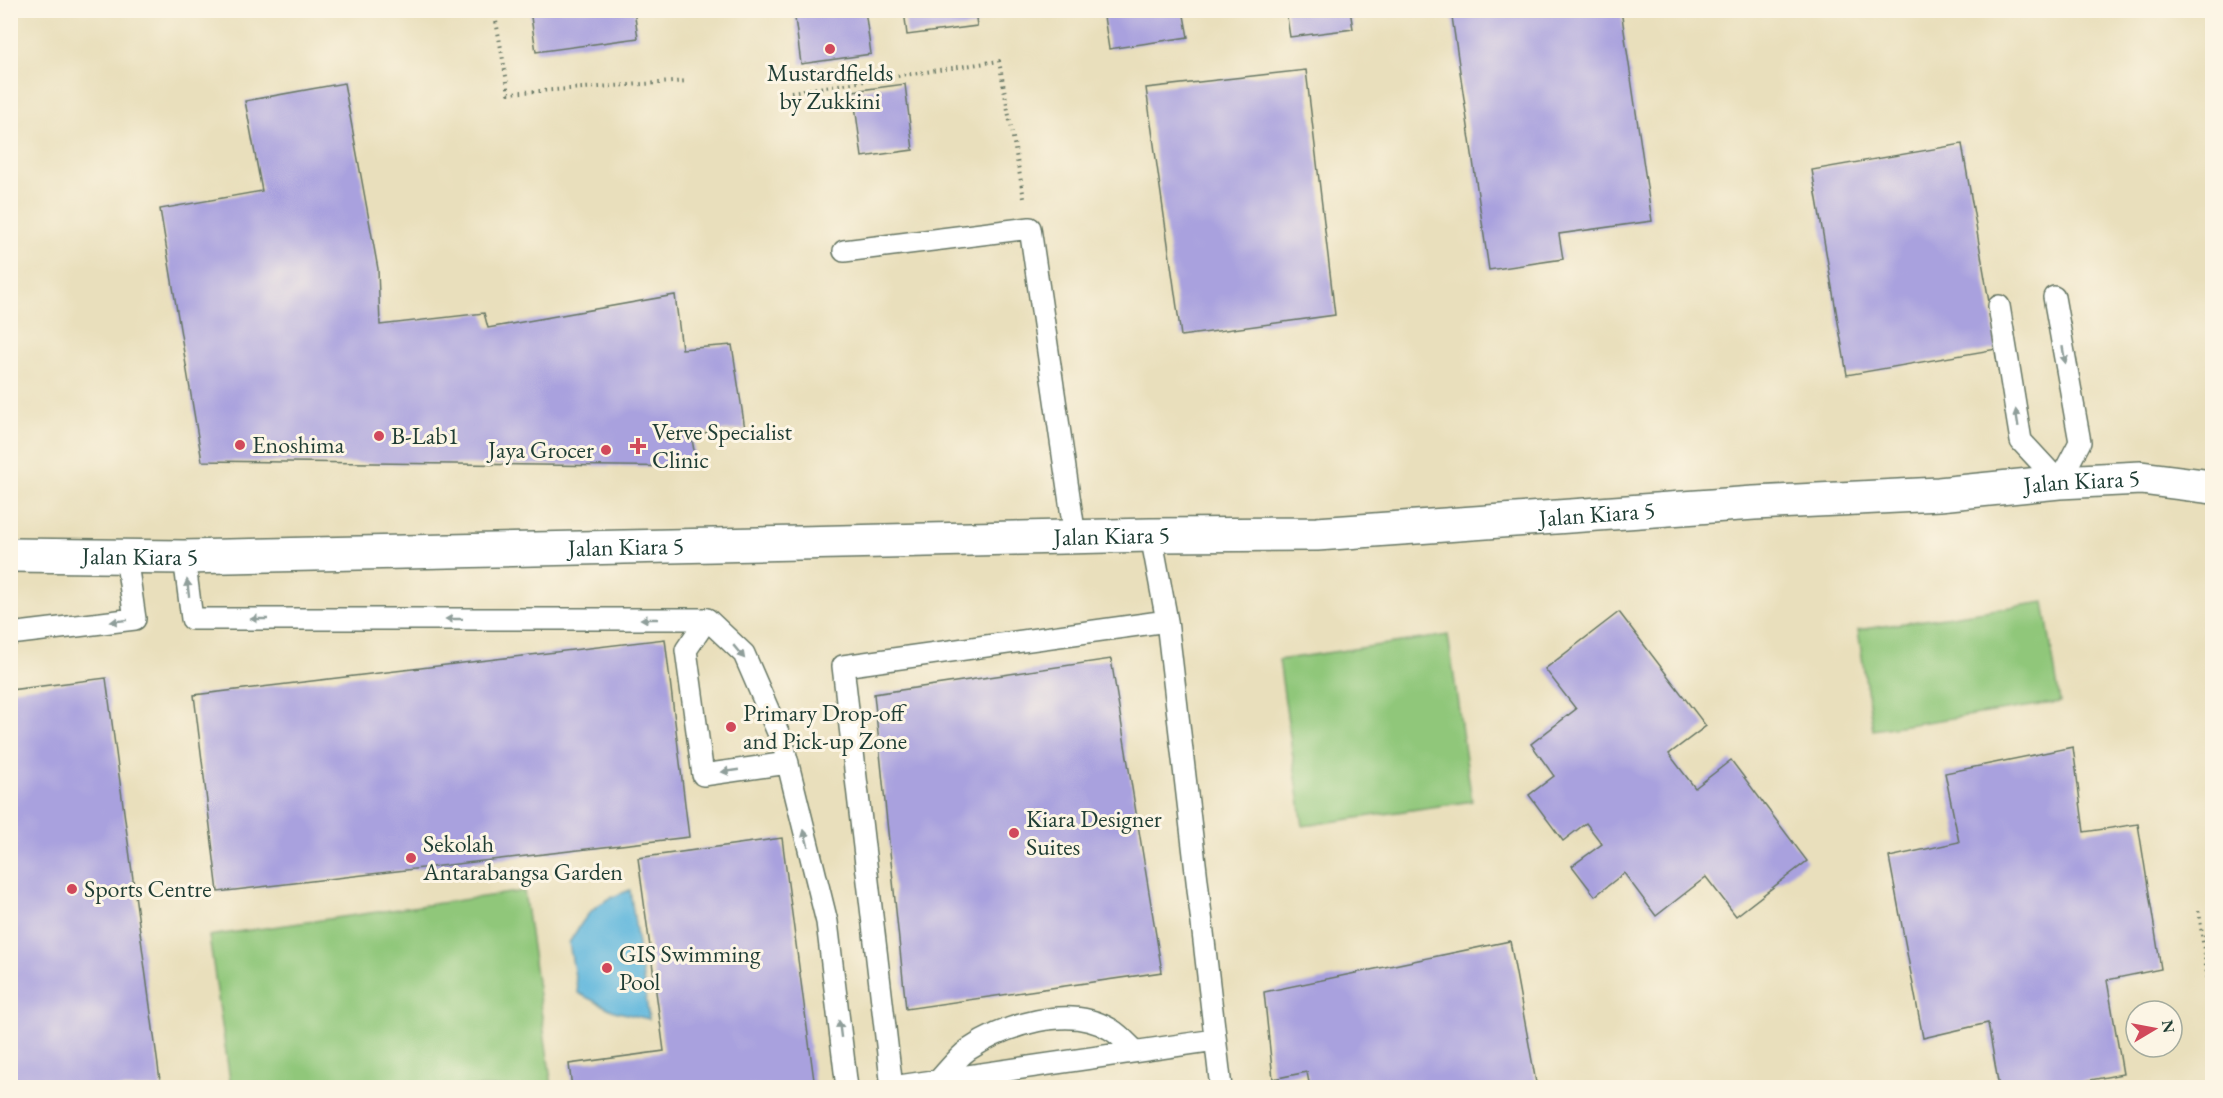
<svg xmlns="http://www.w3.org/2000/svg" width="2223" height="1098" font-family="'EB Garamond',serif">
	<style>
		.green { fill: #90c77a; stroke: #588257; stroke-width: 1.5 }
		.water { fill: #61b7dd; stroke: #407a88; stroke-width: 1.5 }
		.building { fill: #a9a1de }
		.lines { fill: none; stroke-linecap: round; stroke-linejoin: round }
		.lane-casing { stroke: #667664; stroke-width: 24 }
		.street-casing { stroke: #667664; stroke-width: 36 }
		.path { stroke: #667664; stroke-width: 4; stroke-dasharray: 1.5 4.5; stroke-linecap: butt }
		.lane { stroke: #fff; stroke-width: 21 }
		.street { stroke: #fff; stroke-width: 33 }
		.oneway { fill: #8f9e9a }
		.poi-dot { fill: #d1495b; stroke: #fcf5e5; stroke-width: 2 }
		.labels { text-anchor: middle; stroke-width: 6; stroke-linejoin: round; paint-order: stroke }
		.poi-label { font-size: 24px; fill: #1f3d34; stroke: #fcf5e5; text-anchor: start }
		.street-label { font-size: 24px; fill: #1f3d34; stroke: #fcf5e5 }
	</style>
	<rect width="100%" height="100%" fill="#fcf5e5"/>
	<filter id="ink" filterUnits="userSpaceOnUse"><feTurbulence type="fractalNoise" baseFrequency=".0167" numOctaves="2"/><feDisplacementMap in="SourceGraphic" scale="12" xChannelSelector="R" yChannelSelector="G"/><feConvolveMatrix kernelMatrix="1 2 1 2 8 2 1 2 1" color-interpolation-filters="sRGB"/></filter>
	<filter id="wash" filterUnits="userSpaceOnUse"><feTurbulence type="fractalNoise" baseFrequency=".008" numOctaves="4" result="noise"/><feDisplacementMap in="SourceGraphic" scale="24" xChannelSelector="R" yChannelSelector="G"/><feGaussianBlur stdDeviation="1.35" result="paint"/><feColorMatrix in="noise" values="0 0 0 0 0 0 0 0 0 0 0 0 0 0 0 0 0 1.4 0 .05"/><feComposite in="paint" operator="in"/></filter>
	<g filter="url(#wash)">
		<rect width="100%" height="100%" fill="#e9dfbc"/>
		<path class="green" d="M2044,602L2060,702L1873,730L1858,630Z
			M1448,635L1472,801L1303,826L1279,660Z
			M524,891L552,1087H231L209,936Z"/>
		<path class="water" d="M630,890L649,1019L614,1011L578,993L569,943C588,911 594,903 630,890Z"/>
		<g id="blocks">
			<path class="building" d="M530,10H634L638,38L536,52Z
				M794,10H865L871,54L801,64Z
				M904,10H975L977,26L907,35Z
				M1103,10H1183L1188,37L1109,49Z
				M1286,10H1350L1353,29L1290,37Z
				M1451,10H1621L1652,221L1559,234L1563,259L1489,270Z
				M1306,70L1335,315L1181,336L1146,88Z
				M344,83L378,269L380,325L484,313L488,328L675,295L682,349L732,345L745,429L691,434L697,467L202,461L160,209L262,191L245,101Z
				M905,84L913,150L862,157L853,91Z
				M1962,144L1997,349L1847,375L1812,170Z
				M1619,612L1706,726L1669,754L1695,788L1731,760L1807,861L1736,916L1706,877L1656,916L1624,873L1595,896L1572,866L1602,844L1586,823L1563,841L1529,795L1554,776L1531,744L1576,709L1545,669Z
				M665,639L689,837L218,892L194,695Z
				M1111,659L1162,972L906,1009L874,694Z
				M106,678L161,1088H10V690Z
				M2073,747L2084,832L2138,824L2161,969L2107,980L2123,1074L2048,1088H1999L1988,1023L1923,1038L1889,857L1959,842L1945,773Z
				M782,838L815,1088H572L569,1064L664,1051L638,858Z
				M1510,941L1537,1088H1310L1307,1072L1273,1079L1264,992Z"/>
		</g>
	</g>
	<g filter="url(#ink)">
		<use href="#blocks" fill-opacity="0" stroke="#667664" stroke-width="1.5"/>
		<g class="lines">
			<defs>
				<path id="lane" d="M844,251L1030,228L1075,537
					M1999,306L2021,441L2059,482L2080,442L2054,297
					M1151,535L1167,621L1221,1088
					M184,557L192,619H707
					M10,634L135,619L126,556
					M788,763L703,775L686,650L707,619L744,654L783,744L827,922L847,1088
					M939,1080C948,1070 958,1057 968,1050C1005,1025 1069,1004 1110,1029C1119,1034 1127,1043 1134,1050
					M892,1087L1215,1040
					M892,1088L843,666L1167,621"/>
				<g id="street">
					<path id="s1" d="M10,555L184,557L1151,535L1317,534L1754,503L1939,494L2059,482L2141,478L2212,487"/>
				</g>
			</defs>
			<use href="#lane" class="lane-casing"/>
			<use href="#street" class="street-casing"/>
			<path class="path" d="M494,10L509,93L688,81
				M791,92L999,61L1024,198
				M2199,911L2212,1013"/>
			<use href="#lane" class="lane"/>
			<use href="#street" class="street"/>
		</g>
		<defs><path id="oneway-solid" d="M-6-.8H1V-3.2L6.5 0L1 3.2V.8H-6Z" transform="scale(1.5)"/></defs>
		<g class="oneway">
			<use href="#oneway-solid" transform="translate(2064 355) rotate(80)"/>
			<use href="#oneway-solid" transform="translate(2017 418) rotate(-99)"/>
			<use href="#oneway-solid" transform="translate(188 588) rotate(-97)"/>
			<use href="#oneway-solid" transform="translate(259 619) rotate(-180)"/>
			<use href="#oneway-solid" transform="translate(454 619) rotate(-180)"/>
			<use href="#oneway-solid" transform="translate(649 619) rotate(-180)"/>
			<use href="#oneway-solid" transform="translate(119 621) rotate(173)"/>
			<use href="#oneway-solid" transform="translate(739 652) rotate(50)"/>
			<use href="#oneway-solid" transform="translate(730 771) rotate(172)"/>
			<use href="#oneway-solid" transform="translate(806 838) rotate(-104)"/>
			<use href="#oneway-solid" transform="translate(840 1029) rotate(-97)"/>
		</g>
	</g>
	<g class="poi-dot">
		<circle cx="830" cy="49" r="6"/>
		<circle cx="379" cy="436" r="6"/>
		<circle cx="240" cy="445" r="6"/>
		<path d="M635 437h6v6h6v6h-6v6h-6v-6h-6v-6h6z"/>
		<circle cx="606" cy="450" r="6"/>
		<circle cx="731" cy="727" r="6"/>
		<circle cx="1014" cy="833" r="6"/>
		<circle cx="411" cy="858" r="6"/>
		<circle cx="72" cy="889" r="6"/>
		<circle cx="607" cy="968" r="6"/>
	</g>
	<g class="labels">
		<g class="poi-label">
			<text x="830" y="81" text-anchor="middle">Mustardfields<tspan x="830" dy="28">by Zukkini</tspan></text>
			<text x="652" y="440">Verve Specialist<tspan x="652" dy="28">Clinic</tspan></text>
			<text x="391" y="444">B-Lab1</text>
			<text x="252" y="453">Enoshima</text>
			<text x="594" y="458" text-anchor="end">Jaya Grocer</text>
			<text x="743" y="721">Primary Drop-off<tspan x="743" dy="28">and Pick-up Zone</tspan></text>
			<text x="1026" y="827">Kiara Designer<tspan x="1026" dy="28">Suites</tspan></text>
			<text x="423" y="852">Sekolah<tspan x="423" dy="28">Antarabangsa Garden</tspan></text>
			<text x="84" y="897">Sports Centre</text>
			<text x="619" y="962">GIS Swimming<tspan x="619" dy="28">Pool</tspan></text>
		</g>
		<g class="street-label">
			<text dy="8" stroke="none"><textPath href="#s1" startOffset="2074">Jalan Kiara 5</textPath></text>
			<text dy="8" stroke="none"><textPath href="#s1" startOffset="1588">Jalan Kiara 5</textPath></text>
			<text dy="8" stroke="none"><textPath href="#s1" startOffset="1102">Jalan Kiara 5</textPath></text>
			<text dy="8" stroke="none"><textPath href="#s1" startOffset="616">Jalan Kiara 5</textPath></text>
			<text dy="8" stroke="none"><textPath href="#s1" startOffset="130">Jalan Kiara 5</textPath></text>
		</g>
	</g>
	<rect width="2223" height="1098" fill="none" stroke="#fcf5e5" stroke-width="36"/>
	<g transform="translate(2154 1029) rotate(80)"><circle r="28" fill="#fcf5e5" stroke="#a4ab9e" stroke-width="1.5"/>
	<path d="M0-4.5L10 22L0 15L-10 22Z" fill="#d1495b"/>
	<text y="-9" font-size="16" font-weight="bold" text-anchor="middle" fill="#1f3d34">N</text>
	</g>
</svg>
